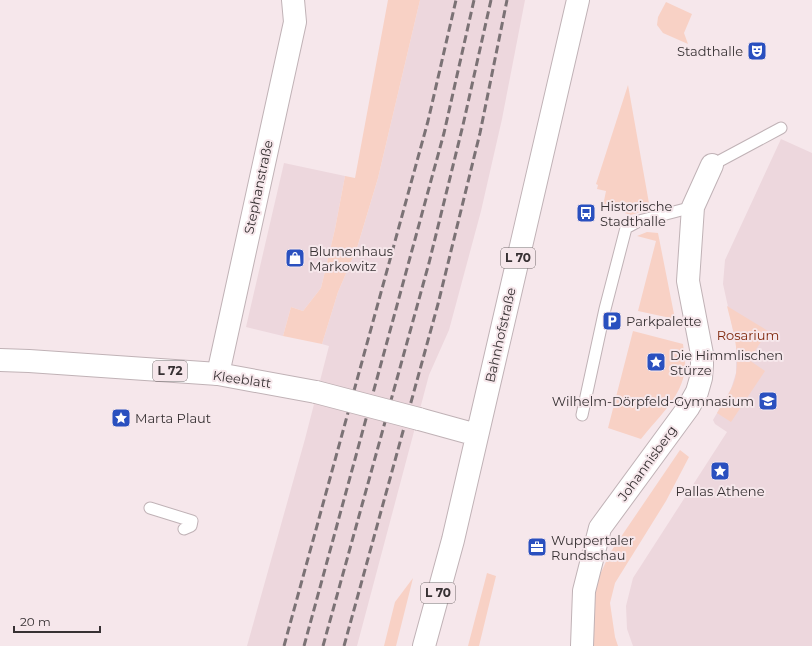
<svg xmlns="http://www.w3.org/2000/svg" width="812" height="646" font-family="Montserrat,sans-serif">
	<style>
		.built { fill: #edd7dd }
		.green { fill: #f8d1c5 }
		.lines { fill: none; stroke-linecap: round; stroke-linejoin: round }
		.service-casing { stroke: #c0b2b6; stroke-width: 13 }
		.minor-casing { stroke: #c0b2b6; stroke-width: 24 }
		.primary-casing { stroke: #c0b2b6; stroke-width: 24 }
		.service { stroke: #fff; stroke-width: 11 }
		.minor { stroke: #fff; stroke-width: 22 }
		.primary { stroke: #fff; stroke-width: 22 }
		.rail { stroke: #7b7275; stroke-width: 3; stroke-dasharray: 8 4; stroke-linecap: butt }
		.primary-bridge-casing { stroke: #c0b2b6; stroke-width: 24; stroke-linecap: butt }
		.primary-bridge { stroke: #fff; stroke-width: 22 }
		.labels { text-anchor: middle; stroke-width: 4; stroke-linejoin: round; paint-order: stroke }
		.shield { fill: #f6e7eb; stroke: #70686a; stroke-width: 1 }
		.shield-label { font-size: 12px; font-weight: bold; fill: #373133 }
		.poi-label { font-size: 13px; fill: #373133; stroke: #f6e7eb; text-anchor: start }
		.street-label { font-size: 13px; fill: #373133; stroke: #f6e7eb }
		.park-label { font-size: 13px; fill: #7f280b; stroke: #f6e7eb }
	</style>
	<rect width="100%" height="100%" fill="#f6e7eb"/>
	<path class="built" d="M420,0H525L502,119L481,211L449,330L429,375L357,646H247L305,439L329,346L322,344L338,292L357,248L378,178Z
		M781,139L812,153V646H633L627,629L626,606L633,578L727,432L715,424L713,420L731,389L736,373V343L723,284L725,260Z
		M284,163L345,176L335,229L321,288L303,311L291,307L283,336L246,327Z"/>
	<path class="green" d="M388,0H420L378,178L357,248L338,292L322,344L283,336L291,307L303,311L321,288L335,229L345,176L355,178Z
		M666,2L692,14L684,33L688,44L663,33L657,25L658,17Z
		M628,85L650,209L631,215L603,206L606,191L597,189L598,185L596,184Z
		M647,232L658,233L675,319L638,311L656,241L637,236Z
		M727,306L768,331L749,360L765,371L731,422L717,413C724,401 734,388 736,374C740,351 732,327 727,306Z
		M633,331L683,344C684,354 687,365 684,375C679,399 656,420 641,439L608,428Z
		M680,450L689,457L666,501L615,583L610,603L615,637L618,646H590L592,592L610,553Z
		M487,573L496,576L479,646H468Z
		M413,578L396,646H384L395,602Z"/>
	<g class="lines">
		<defs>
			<path id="service" d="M712,165L781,128
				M582,415L605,309L626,228L639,221L693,207
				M150,508L192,521L191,526L184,529"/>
			<path id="minor" d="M218,374L295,22L293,0
				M582,646L584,591L600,528L688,408L697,392L701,378L702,365V354L688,281L693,207L712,165"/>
			<path id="primary" d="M0,360L29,361L218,374L316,392
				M419,419L477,435
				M424,646L453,540L578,0"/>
		</defs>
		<use href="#service" class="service-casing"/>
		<use href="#minor" class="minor-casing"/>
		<use href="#primary" class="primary-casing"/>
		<use href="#service" class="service"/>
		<use href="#minor" class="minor"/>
		<use href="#primary" class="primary"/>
		<path class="rail" d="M284,646L428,121L456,0
			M304,646L444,133L474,0
			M323,646L429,263L463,125L491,0
			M344,646L438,304L480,133L507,0"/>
		<defs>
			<path id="primary-bridge" d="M316,392L419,419"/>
		</defs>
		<use href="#primary-bridge" class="primary-bridge-casing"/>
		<use href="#primary-bridge" class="primary-bridge"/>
	</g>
	<defs>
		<symbol id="theatre-square" viewBox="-11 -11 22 22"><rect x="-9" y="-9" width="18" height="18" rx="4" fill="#2a50bf" stroke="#f6e7eb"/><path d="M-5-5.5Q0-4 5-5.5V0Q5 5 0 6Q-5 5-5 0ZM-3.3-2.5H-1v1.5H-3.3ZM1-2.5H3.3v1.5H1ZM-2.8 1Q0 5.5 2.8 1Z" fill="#fff"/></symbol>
		<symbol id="bus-square" viewBox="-11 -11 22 22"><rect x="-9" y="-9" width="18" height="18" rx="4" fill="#2a50bf" stroke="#f6e7eb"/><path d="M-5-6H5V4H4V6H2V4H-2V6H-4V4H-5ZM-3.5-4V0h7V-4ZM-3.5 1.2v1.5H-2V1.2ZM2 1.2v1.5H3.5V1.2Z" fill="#fff"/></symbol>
		<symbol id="shop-square" viewBox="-11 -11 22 22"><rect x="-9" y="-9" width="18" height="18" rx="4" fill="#2a50bf" stroke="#f6e7eb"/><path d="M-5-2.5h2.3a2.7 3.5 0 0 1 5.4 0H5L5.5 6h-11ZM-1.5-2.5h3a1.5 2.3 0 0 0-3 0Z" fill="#fff"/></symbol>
		<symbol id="parking-square" viewBox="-11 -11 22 22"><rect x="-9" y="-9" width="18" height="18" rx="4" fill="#2a50bf" stroke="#f6e7eb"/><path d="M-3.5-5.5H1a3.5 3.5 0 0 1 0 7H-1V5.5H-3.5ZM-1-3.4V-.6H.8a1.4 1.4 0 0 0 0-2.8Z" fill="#fff"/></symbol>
		<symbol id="sight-square" viewBox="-11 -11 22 22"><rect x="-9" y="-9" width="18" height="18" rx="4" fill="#2a50bf" stroke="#f6e7eb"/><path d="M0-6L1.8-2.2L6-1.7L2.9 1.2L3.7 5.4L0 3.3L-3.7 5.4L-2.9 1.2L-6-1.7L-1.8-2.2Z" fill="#fff"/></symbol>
		<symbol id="school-square" viewBox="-11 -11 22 22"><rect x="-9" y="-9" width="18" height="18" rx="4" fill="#2a50bf" stroke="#f6e7eb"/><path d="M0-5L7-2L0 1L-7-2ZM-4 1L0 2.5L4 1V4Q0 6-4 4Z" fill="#fff"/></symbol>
		<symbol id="office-square" viewBox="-11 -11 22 22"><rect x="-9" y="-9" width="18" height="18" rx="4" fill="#2a50bf" stroke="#f6e7eb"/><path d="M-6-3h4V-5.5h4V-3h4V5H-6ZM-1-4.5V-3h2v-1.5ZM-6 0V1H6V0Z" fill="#fff"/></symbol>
	</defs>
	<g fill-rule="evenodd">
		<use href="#theatre-square" x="746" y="40" width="22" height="22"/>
		<use href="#bus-square" x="575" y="202" width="22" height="22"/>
		<use href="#shop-square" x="284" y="247" width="22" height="22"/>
		<use href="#parking-square" x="601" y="310" width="22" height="22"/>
		<use href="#sight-square" x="645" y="351" width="22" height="22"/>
		<use href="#school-square" x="757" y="390" width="22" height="22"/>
		<use href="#sight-square" x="110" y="407" width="22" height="22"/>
		<use href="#sight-square" x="709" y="460" width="22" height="22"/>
		<use href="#office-square" x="526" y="536" width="22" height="22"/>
	</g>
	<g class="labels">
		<g class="shield">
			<rect x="501" y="248" width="34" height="20" rx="3"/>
			<rect x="153" y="361" width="34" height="20" rx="3"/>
			<rect x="421" y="583" width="34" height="20" rx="3"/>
		</g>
		<g class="shield-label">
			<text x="518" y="262">L 70</text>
			<text x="170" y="375">L 72</text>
			<text x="438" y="597">L 70</text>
		</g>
		<g class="poi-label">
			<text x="743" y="56" text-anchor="end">Stadthalle</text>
			<text x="600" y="211">Historische<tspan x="600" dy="15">Stadthalle</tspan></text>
			<text x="309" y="256">Blumenhaus<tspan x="309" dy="15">Markowitz</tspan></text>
			<text x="626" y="326">Parkpalette</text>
			<text x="670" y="360">Die Himmlischen<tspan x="670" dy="15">Stürze</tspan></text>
			<text x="754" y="406" text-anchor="end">Wilhelm-Dörpfeld-Gymnasium</text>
			<text x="135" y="423">Marta Plaut</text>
			<text x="720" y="496" text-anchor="middle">Pallas Athene</text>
			<text x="551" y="545">Wuppertaler<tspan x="551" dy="15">Rundschau</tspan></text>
		</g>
		<g class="street-label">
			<text transform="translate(258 187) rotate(-78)" y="5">Stephanstraße</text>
			<text transform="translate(500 335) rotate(-77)" y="5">Bahnhofstraße</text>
			<text transform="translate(242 379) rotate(8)" y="5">Kleeblatt</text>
			<text transform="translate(647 463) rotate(-54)" y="5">Johannisberg</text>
		</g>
		<g class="park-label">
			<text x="748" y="340">Rosarium</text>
		</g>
	</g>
	<path d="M14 626v6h86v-6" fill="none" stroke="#373133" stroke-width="2"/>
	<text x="20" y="626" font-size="12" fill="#373133" stroke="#f6e7eb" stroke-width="3" paint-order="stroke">20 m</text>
</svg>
